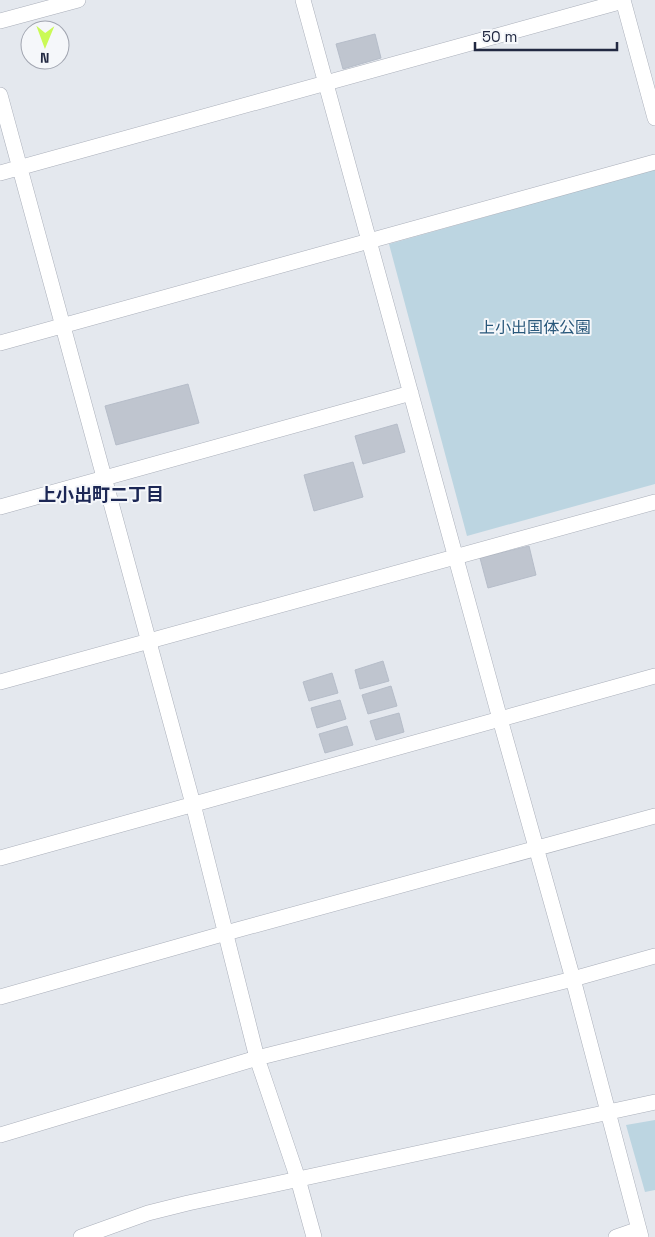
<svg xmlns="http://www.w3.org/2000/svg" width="655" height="1237" font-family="'Space Grotesk','Noto Sans JP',sans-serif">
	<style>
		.green { fill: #bcd5e1 }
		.building { fill: #bfc5cf; stroke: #b6bdc9 }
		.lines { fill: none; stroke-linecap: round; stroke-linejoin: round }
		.minor-casing { stroke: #aaafba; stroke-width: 16 }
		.minor { stroke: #fff; stroke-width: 15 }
		.labels { text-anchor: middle; stroke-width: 4; stroke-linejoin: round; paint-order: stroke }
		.park-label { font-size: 16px; fill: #29587b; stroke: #f5f7fa }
		.neighbourhood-label { font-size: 18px; font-weight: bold; fill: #1c2755; stroke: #f5f7fa }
	</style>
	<rect width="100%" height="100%" fill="#e4e8ee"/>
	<path class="green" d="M655,169V484L467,536L389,244Z
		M655,1120V1190L645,1192L626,1125Z"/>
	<path class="building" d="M375,34L381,58L343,69L336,44Z
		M188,384L199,423L116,445L105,406Z
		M397,424L405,452L363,464L355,436Z
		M353,462L363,497L314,511L304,475Z
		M529,546L536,575L488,588L480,558Z
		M383,661L389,681L360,689L355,670Z
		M332,673L338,693L309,701L303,682Z
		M391,686L397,706L368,714L362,695Z
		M340,700L346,719L317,728L311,708Z
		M399,713L404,732L376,740L370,721Z
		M347,726L353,745L325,753L319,734Z"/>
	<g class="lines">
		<defs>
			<path id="minor" d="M303,0L500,719L573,979L641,1237
				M623,0L655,118
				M0,21L78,0
				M0,95L193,804L257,1058L298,1179L314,1237
				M0,173L623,1
				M0,343L655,162
				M0,507L411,393
				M0,682L655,502
				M0,858L655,676
				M0,997L226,933L655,816
				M0,1135L257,1058L573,979L655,956
				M81,1237L148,1213L188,1203L655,1102
				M616,1237L639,1229"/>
		</defs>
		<use href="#minor" class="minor-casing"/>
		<use href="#minor" class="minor"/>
	</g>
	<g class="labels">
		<g class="park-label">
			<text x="535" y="333">上小出国体公園</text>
		</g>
		<g class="neighbourhood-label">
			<text x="101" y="501">上小出町二丁目</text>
		</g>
	</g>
	<g transform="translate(45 45) rotate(181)"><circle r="24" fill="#f5f7fa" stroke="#a1a5b0"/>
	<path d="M0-4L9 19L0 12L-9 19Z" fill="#cafa56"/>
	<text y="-8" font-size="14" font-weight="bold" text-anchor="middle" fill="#222942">N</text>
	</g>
	<path d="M475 42v8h142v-8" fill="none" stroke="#222942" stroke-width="2.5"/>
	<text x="482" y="42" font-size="15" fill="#222942" stroke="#f5f7fa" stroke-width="4" paint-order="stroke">50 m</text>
</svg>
